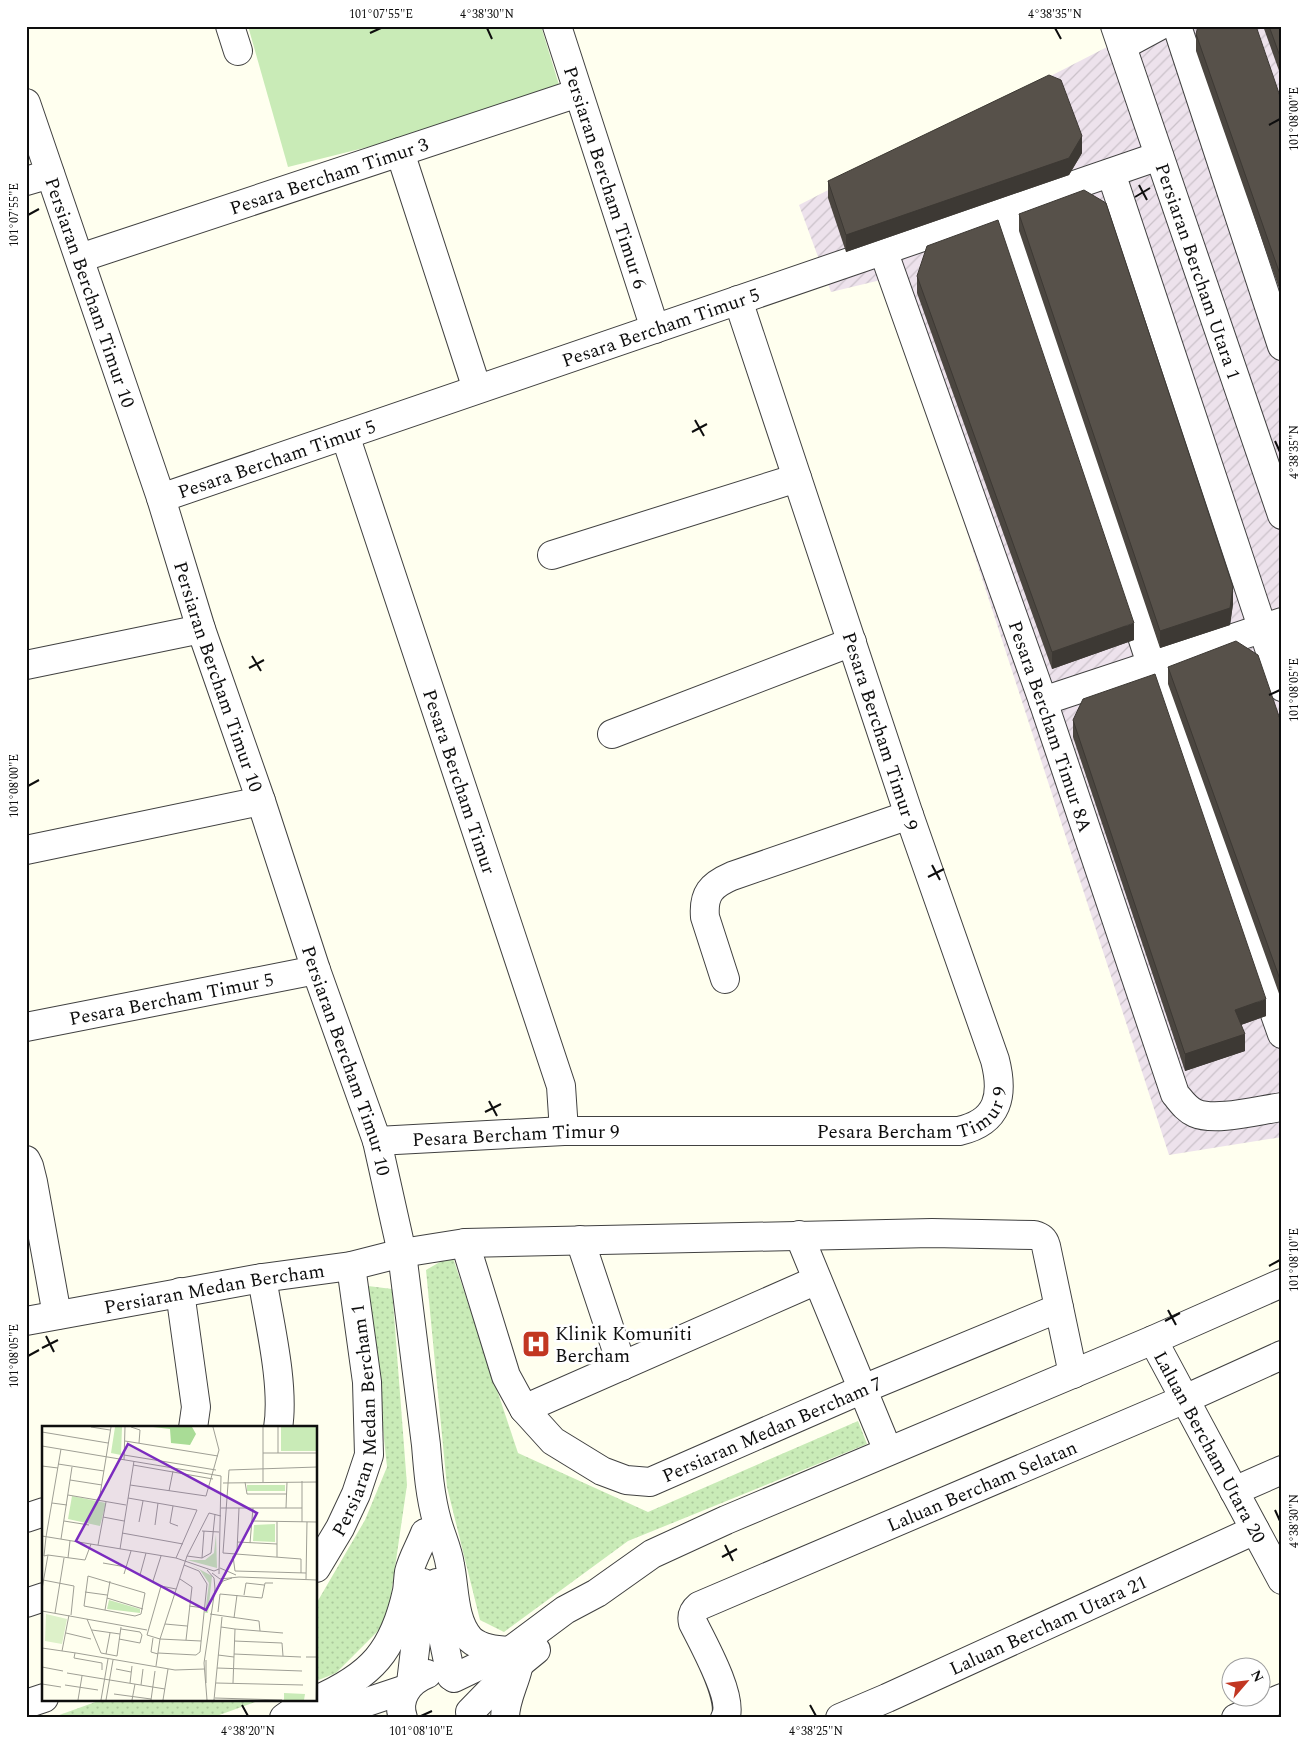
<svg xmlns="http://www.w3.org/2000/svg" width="1308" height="1744" font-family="Spectral,serif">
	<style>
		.industrial { fill: url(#industrial-furrows) }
		.grass { fill: url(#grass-dots) }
		.park { fill: #c9ebb7 }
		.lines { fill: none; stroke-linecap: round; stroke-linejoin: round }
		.minor-casing { stroke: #414141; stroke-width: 30 }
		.minor { stroke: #fff; stroke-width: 28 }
		.wall { fill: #4b4640 }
		.shaded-wall { fill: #3d3934 }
		.building { fill: #57514a; stroke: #3d3934 }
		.ticks { fill: none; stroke: #0e0e0e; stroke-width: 2 }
		.labels { text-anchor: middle; stroke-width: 5; stroke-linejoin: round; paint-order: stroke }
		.street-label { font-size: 19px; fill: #0e0e0e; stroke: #fff }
		.poi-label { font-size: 19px; fill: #0e0e0e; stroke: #fff; text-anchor: start }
		.inset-road { fill: none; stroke: #9f9f95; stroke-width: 1 }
		.view { fill: #7b2cbf; fill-opacity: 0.15; stroke: #7b2cbf; stroke-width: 2.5 }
		.inset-edge { fill: none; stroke: #0e0e0e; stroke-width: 2.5 }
		.neatline { fill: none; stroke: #0e0e0e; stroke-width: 2 }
		.ticks-label { font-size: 12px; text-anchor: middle; fill: #0e0e0e }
	</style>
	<defs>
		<pattern id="industrial-furrows" width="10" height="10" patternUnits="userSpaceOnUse" patternTransform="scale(1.25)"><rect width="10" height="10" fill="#ede2ec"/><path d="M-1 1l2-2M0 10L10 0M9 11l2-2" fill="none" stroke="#cac1c9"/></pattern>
		<pattern id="grass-dots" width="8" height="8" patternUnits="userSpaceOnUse" patternTransform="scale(1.25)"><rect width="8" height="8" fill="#c9ebb7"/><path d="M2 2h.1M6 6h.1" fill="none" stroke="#abc89c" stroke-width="1.8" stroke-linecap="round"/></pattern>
	</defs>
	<rect width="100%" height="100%" fill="#ffffef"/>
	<path class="industrial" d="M1148,26H1282V1137L1169,1155L885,279L831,292L799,205Z"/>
	<path class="grass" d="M452,1255L518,1453L648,1512L858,1421L867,1444L628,1541L504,1632L480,1620L447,1487L426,1270Z
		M368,1286L392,1289L407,1485L387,1622L336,1673L316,1681V1604L365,1520L387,1467Z
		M101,1700H261L211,1718H51Z"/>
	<path class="park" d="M248,26H541L563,98L288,167Z"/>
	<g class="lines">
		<defs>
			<g id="minor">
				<path d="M230,26L238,51"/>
				<path id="s1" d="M557,26L655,329"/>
				<path id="s2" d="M1115,26L1282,515"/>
				<path d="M1177,26L1282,346"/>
				<path d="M1122,46L1159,26"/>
				<path id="s3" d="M26,103L161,498L201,629L261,801L316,970L377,1141L402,1253L426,1445C428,1470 430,1496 437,1521C441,1536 448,1550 450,1565C455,1589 453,1620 470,1639C481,1649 496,1650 510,1651"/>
				<path d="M400,152L477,389"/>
				<path d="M1111,173L1282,687"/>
				<path d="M26,181L50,174"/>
				<path d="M1002,210L1151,664L1282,1034"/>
				<path id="s4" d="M883,250L1043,701L1175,1094C1181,1101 1186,1109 1195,1113C1215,1122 1259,1110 1282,1107"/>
				<path id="s5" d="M80,258L578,93"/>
				<path id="s6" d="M345,435L561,1086L564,1131"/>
				<path id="s7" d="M161,498L1159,156"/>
				<path d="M552,555L797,478"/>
				<path d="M26,665L201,629"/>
				<path d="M1043,701L1282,622"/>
				<path d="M612,734L852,642"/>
				<path d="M26,850L261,801"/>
				<path d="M725,979L705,917C703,894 711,885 732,876L909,815"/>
				<path id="s8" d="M26,1027L316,970"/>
				<path id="s9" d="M377,1141L564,1131H959C999,1122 1004,1095 995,1060L909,815L738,300"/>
				<path d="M26,1160L29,1166L33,1182L57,1315"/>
				<path d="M799,1235L888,1451"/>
				<path d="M580,1240L622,1366"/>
				<path id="s10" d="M465,1243L506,1376L524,1409L553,1441L602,1471L626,1480L650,1482L863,1389L1059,1308"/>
				<path d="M262,1278C269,1321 285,1386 278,1428"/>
				<path d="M180,1292L196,1407L193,1428"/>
				<path id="s11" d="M26,1321L262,1278L351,1266L402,1253L465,1243L932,1233L1034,1235C1041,1237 1044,1239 1046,1246L1073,1374"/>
				<path id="s12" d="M1153,1340L1282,1580"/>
				<path d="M524,1409L817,1280"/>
				<path d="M1234,1491L1282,1470"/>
				<path d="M26,1518L44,1512"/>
				<path id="s13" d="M316,1568L340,1528L356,1494L369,1455L367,1382L351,1266"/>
				<path d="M437,1583L441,1628L451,1676"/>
				<path d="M26,1603L44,1597"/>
				<path d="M454,1678L510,1651L565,1610L597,1593L652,1554L726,1520L1153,1340L1282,1283"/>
				<path d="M411,1683L423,1583"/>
				<path d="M316,1700C371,1676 394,1651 407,1591C408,1585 408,1578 409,1572C412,1559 420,1546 425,1533"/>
				<path d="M26,1704L44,1698"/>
				<path d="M470,1712L509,1672L536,1650"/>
				<path d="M284,1718L298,1708L316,1700"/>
				<path d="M311,1718L343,1710L406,1689"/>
				<path d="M403,1718C396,1698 409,1681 427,1674"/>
				<path d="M505,1718C505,1700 514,1685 518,1668"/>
				<path id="s14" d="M725,1718C735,1700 702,1641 693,1623C691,1615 693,1611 699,1606L1185,1399L1282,1355"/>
				<path id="s15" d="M840,1718L887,1698L1255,1530"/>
				<path d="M1236,1718L1282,1698"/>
			</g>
		</defs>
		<use href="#minor" class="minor-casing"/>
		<use href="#minor" class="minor"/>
	</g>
	<path class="wall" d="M1263,26H1282V79Z
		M1196,34L1282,102V297L1196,51Z
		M1082,153L1069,175L846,252L828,198V181Z
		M1019,214L1233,604L1230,625L1160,648L1019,231Z
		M917,276L1134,640L1052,669L917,293Z
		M1168,667L1282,725V1002L1168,684Z
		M1073,720L1266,1016L1241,1025L1245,1051L1185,1071L1073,737Z"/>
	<path class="shaded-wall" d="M1082,136V153L1069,175L846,252V235Z
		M1233,587V604L1230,625L1160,648V631Z
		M1134,623V640L1052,669V652Z
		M1266,999V1016L1235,1027V1010Z
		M1245,1034V1051L1185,1071V1054Z"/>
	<path class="building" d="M1198,26H1256L1282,102V280L1196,34Z
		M1269,26H1282V62Z
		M1049,75L1061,80L1082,136L1069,158L846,235L828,181Z
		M1084,190L1106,203L1233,587L1230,608L1160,631L1019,214Z
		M998,220L1134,623L1052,652L917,276L927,246Z
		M1236,641L1258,655L1282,725V985L1168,667Z
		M1155,674L1266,999L1235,1010L1245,1034L1185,1054L1073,720L1083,699Z"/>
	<path class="ticks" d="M487,28L492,39M1055,28L1061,39M370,33L381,28M1269,125L1280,119M1139,185L1147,200M1135,197L1150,188M28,215L39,209M695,420L704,436M692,432L707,424M1275,441L1280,452M252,656L261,671M249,668L264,660M1269,695L1280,690M28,786L39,780M932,865L940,880M928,877L944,869M489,1101L497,1116M485,1112L501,1104M1269,1266L1280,1260M1168,1310L1176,1325M1165,1321L1180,1313M46,1336L54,1352M42,1348L58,1340M28,1356L39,1350M1275,1510L1280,1521M725,1545L733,1561M722,1557L737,1549M242,1705L248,1716M810,1705L816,1716M421,1716L432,1711"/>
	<defs>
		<symbol id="hospital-square" viewBox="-11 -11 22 22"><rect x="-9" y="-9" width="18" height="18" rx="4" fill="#c23722" stroke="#fff"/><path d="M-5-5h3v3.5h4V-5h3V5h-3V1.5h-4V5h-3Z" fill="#fff"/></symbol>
	</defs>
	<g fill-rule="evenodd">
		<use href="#hospital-square" x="520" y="1328" width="32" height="32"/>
	</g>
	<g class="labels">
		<g class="street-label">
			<text dy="7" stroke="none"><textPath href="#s5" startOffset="262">Pesara Bercham Timur 3</textPath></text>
			<text dy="7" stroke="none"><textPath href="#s1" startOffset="159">Persiaran Bercham Timur 6</textPath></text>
			<text dy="7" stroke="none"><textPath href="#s2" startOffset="259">Persiaran Bercham Utara 1</textPath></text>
			<text dy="7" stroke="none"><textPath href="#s3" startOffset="200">Persiaran Bercham Timur 10</textPath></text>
			<text dy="7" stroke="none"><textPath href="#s7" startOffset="528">Pesara Bercham Timur 5</textPath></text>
			<text dy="7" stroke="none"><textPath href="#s7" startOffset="122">Pesara Bercham Timur 5</textPath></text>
			<text dy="7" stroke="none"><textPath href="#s3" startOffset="605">Persiaran Bercham Timur 10</textPath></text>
			<text dy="7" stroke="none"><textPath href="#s4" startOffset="505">Pesara Bercham Timur 8A</textPath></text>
			<text transform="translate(881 731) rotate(72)" y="7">Pesara Bercham Timur 9</text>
			<text dy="7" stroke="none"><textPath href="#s6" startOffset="365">Pesara Bercham Timur</textPath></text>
			<text dy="7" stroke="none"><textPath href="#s8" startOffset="148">Pesara Bercham Timur 5</textPath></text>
			<text dy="7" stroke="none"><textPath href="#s3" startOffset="1010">Persiaran Bercham Timur 10</textPath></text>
			<text dy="7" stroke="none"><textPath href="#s9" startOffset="544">Pesara Bercham Timur 9</textPath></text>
			<text dy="7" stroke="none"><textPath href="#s9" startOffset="139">Pesara Bercham Timur 9</textPath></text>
			<text dy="7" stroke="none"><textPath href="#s11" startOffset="191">Persiaran Medan Bercham</textPath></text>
			<text dy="7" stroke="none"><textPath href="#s13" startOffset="158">Persiaran Medan Bercham 1</textPath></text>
			<text dy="7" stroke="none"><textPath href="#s10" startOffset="460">Persiaran Medan Bercham 7</textPath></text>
			<text dy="7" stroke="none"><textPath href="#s12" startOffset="121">Laluan Bercham Utara 20</textPath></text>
			<text dy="7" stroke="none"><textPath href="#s14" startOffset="429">Laluan Bercham Selatan</textPath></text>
			<text dy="7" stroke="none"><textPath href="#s15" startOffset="228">Laluan Bercham Utara 21</textPath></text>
		</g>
		<g class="poi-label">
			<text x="555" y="1340">Klinik Komuniti<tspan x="555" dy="22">Bercham</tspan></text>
		</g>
	</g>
	<g transform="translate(42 1426)">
		<rect width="275" height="275" fill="#ffffef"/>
		<path d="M73,1H80L79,29L69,27ZM239,1H275V25H239ZM174,108L175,142L145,134H163L172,127ZM146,137L170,150L166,187H163L167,157L158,144Z" fill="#c9ebb7"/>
		<path d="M111,1H150L154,8L148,19L129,17L128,3Z" fill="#a9dc96"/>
		<path d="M205,59H243V65H205ZM30,70L64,77L58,100L26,93ZM233,98V116L211,115L212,99ZM67,174L98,183V187L65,183ZM242,267L263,268L262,274H242Z" fill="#c9ebb7"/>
		<path d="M4,188L25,193L20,218L3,215Z" fill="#ddf1c9"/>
		<path class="inset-road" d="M49,1L68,4M89,1L98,4L97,17M0,6L66,17M83,15L176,30M0,20L179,50L177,148M221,27H275M236,27V1M82,29L174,44M82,34L83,1M16,38L62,45M91,39L171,53M0,40L16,42M28,54L60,59M203,56L205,68H245M221,56V1M181,57L275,56M88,59L164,70L177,24L171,1M127,65L131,45M26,69L84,79M86,72L155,84L134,132M57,75L69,1M10,77L25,79M131,80L128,97L136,100M179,82H260M244,82L245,56M61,91L82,95M22,95L47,99M210,95L275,96M97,96L101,75M260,96V55M113,99L116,77M160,105L177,106M80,107L141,118M0,110L134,132L172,145L177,143M19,113L30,41M195,116L235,118M208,117L211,82M56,119L64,76M78,123L92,35M195,125L197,82M6,129L43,134L49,118M145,130L160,132L169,127L173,88M191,130L193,145L264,147M235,131V96M26,132L28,115M160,132L162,105M61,137L84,141M178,142L194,149M165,144L172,152L173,163L162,237L165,274M170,147L178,153L197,151L275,154M259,147V133L181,127L187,44L275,41M82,148L89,125M98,149L104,127M46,150L103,167L99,188L93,190L42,180ZM138,153L150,161L144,214M264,153L265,96M1,154L32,160L29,189M111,155L119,130M0,163L6,129L2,130L4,111L19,23M134,163L119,160L105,209L118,213L159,215M174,165L181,155L190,152M43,166L65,169M202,169L204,157L222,159M65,172L101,183M147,180L162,182M63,184L68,155M0,185L105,204M176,186L178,168L220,172L223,157H231M13,187L22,132M168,188L217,195L218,205M192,192L195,169M45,193L59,227L75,230M123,198L145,200M179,201L193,203L191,257M193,203L241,207M50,204L78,208M24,207L49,213M111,212L109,226L116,228M77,213L98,217L100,209L98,206L79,203M192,215L240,217L241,230M0,222L34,227M20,225L27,189M33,227L32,232L60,237V244M34,227L133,244L162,243M116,227L154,229L158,226L165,158L157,145L142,139M64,228L68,207M192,228L259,231M176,229L192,231M75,230L79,201M264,231H275L274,274M164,234V257M114,240L118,213L145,130L167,87L179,90M0,241L21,245M175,242L260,245M74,243L89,246M25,247L123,263M88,257L90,240M174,257L261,259M0,258L19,261M23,259L56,264M99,259L101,243M72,268L109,273M173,272L240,274M36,274L40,250M59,274L66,233M64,274L71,234M90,274L93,258M109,274L113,245M121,274L126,243M172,274L180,191"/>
		<path class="view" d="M86,18L215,87L164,184L34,115Z"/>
		<rect width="275" height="275" class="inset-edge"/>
	</g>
	<rect width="1308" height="1744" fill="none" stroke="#ffffff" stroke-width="55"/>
	<g transform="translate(1246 1682) rotate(62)"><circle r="24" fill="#ffffff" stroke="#9f9f9f"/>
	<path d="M0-4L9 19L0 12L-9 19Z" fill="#c23722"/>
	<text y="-8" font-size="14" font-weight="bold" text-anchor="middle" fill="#0e0e0e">N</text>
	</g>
	<rect x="28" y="28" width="1252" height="1688" class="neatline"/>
	<g class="ticks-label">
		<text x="381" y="18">101°07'55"E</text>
		<text x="487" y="18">4°38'30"N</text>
		<text x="1055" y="18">4°38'35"N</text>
		<text transform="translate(1294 119) rotate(-90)" y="4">101°08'00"E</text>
		<text transform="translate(14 215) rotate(-90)" y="4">101°07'55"E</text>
		<text transform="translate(1294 452) rotate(-90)" y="4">4°38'35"N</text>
		<text transform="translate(1294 690) rotate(-90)" y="4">101°08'05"E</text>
		<text transform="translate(14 786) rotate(-90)" y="4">101°08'00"E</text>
		<text transform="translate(1294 1260) rotate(-90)" y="4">101°08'10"E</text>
		<text transform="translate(14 1356) rotate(-90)" y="4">101°08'05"E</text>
		<text transform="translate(1294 1521) rotate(-90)" y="4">4°38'30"N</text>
		<text x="248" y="1735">4°38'20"N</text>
		<text x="421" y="1735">101°08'10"E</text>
		<text x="816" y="1735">4°38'25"N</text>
	</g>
</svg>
